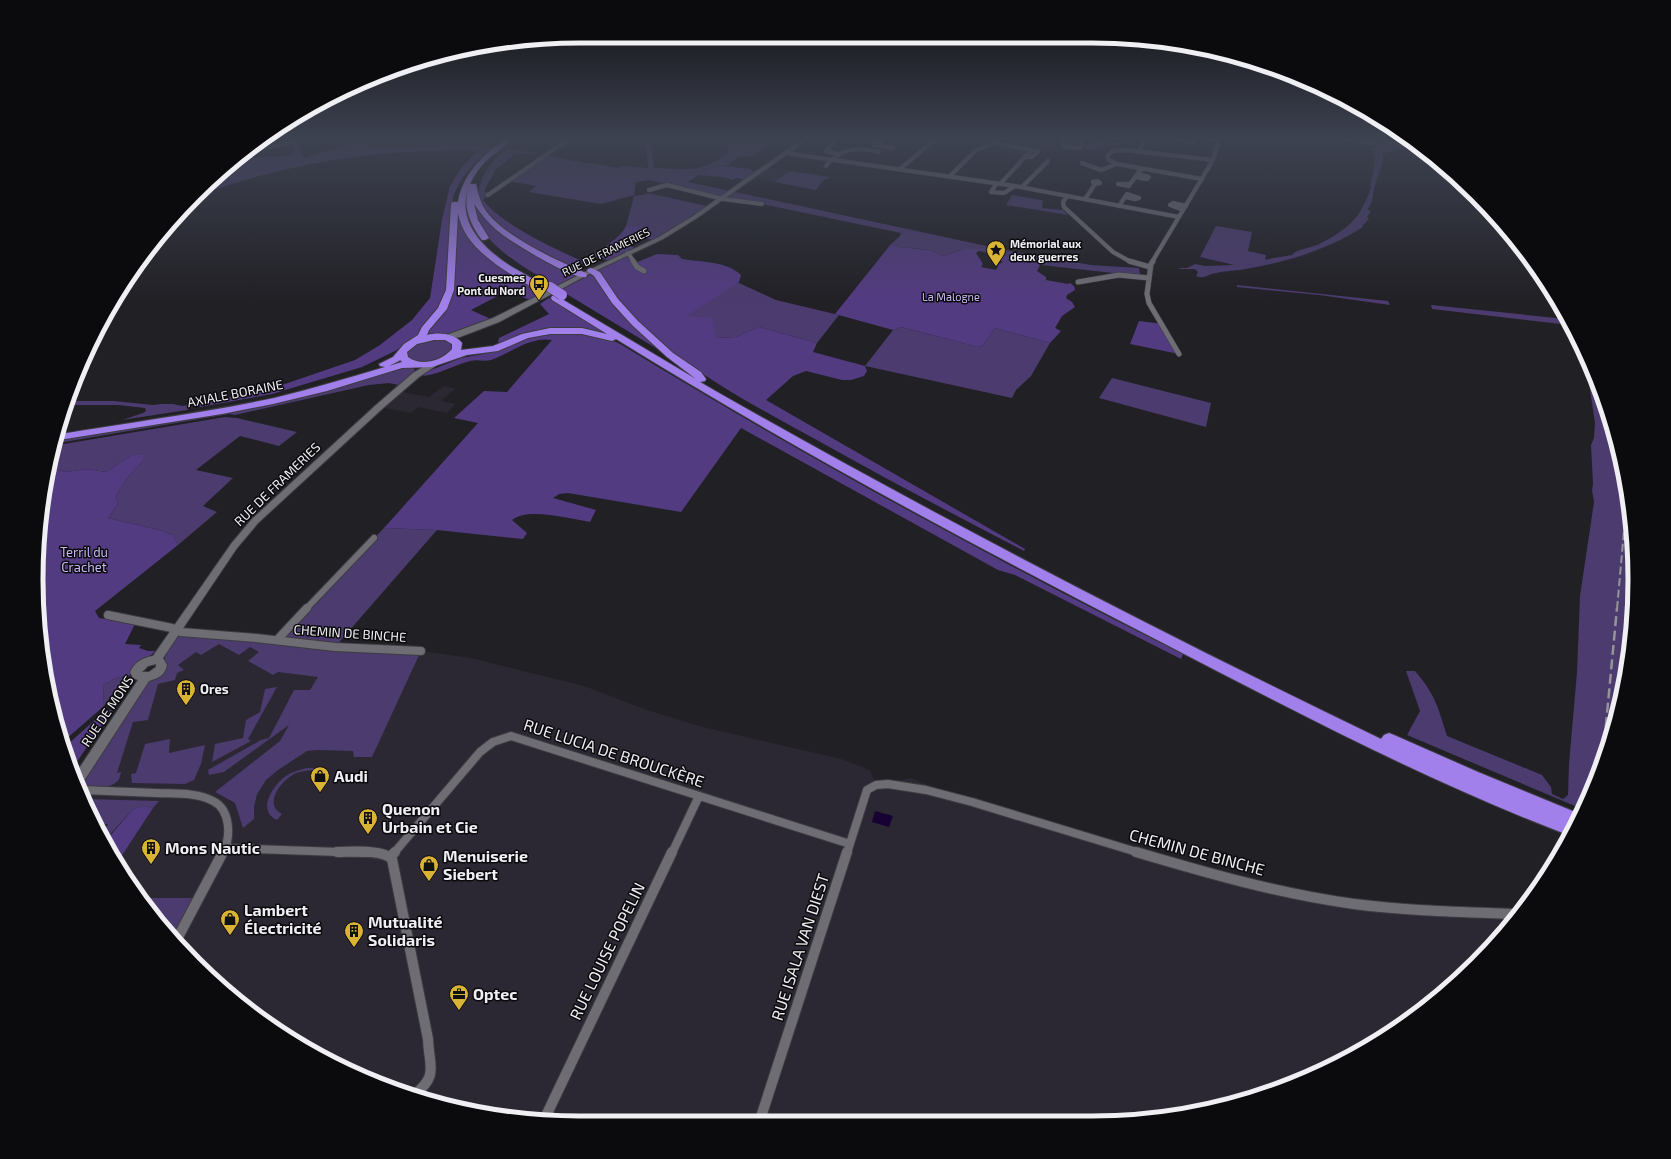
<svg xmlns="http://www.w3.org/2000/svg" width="1671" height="1159" font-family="'Exo 2',sans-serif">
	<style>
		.built { fill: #2b2833 }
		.green { fill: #4b3b6e }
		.forest { fill: #533b81 }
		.water { fill: #170233 }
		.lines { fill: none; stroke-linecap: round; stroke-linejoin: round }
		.street-far4-casing { stroke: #3d3c41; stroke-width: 5 }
		.street-far3-casing { stroke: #3d3c41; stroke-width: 6 }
		.street-far2-casing { stroke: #3d3c41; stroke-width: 8 }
		.street-far1-casing { stroke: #3d3c41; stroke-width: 10 }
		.street-casing { stroke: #3d3c41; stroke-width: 12 }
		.secondary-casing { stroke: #3d3c41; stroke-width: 2 }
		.highway-casing { stroke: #3d3c41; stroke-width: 2 }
		.street-far4 { stroke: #6f6d74; stroke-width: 4 }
		.street-far3 { stroke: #6f6d74; stroke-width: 5 }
		.street-far2 { stroke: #6f6d74; stroke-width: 6 }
		.street-far1 { stroke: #6f6d74; stroke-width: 8 }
		.street { stroke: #6f6d74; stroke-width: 10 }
		.secondary { fill: #6f6d74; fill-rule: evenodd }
		.highway { fill: #a280ec; fill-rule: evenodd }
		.rail-far2 { stroke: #959498; stroke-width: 1; stroke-dasharray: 4.5 2.5; stroke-linecap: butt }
		.rail-far1 { stroke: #959498; stroke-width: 2; stroke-dasharray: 8 3.5; stroke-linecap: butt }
		.rail { stroke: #959498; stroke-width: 2.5; stroke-dasharray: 10 4.5; stroke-linecap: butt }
		.secondary-bridge-casing { stroke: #3d3c41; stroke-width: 7; stroke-linecap: butt }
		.highway-bridge-casing { stroke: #3d3c41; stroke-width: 11; stroke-linecap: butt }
		.secondary-bridge { stroke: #6f6d74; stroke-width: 6 }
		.highway-bridge { stroke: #a280ec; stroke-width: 10 }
		.labels { text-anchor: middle; stroke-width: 3; stroke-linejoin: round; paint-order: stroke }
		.far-poi-label { font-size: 11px; font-weight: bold; fill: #f0eff3; stroke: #0b0a0d; text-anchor: start }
		.far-street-label { font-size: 11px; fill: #f0eff3; stroke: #0b0a0d }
		.far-park-label { font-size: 11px; fill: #c8b8f4; stroke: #0b0a0d }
		.street-label { font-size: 13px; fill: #f0eff3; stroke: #0b0a0d }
		.park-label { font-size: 13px; fill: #c8b8f4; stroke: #0b0a0d }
		.poi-label { font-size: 13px; font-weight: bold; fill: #f0eff3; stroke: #0b0a0d; text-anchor: start }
		.near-street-label { font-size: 16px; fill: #f0eff3; stroke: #0b0a0d }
		.near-poi-label { font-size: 16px; font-weight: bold; fill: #f0eff3; stroke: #0b0a0d; text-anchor: start }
		.rim { fill: none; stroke: #f0eff3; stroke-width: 5 }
	</style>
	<rect width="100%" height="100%" fill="#212025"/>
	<path class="built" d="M368,139H492L488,146H448L377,149L360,142Z
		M1033,139L1061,141L1062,146L1057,150L1045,151L1010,145L1015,140Z
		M997,145L1029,150L1022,157L989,152Z
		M768,167L790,171L774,182L753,178Z
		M444,386L455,389L442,400V401L455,404L447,413L418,407L411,413L379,407L397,391L429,397Z
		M177,637L421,651L471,658L584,686L650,711L703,727L841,759L870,770L876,785L911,778L933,787L937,793L1331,901L1517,914L1476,964L1422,1011L1332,1067L1197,1113L1092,1123H579L473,1113L371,1082L277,1031L195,964L128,882L92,820L79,783L165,666V654Z"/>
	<path class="green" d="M646,139H650L654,168C687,169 702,174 729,152L725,139H747L772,142L750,157L740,156L727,165L710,168L688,182L1005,250L1091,265L1139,268L1140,274L1113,273L1041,265L1031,258L1010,255L1009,258L979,251L981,249H964L943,256L929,250L900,247L891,244L900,236L901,233L762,204L722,198L650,180L636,182L634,195L601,204L529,192L536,186L508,181L546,155L589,164L591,163L618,168L624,166L648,168Z
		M297,141L303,158L360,142L377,149L448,146H492L487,151C468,149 447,150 428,151C352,153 276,168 204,193L243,158L288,156L294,154L293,142Z
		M1373,142L1401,145L1408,150L1396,148L1391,152L1383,154V161L1374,188L1372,202L1367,210L1371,211L1367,217L1369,219L1362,226L1363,227C1325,251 1284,263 1240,270C1232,271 1224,271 1216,273C1208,274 1204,280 1196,276L1198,272L1195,269H1180L1179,268H1187L1195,264L1205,266L1234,265L1200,257L1216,226L1252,232L1248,251L1266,255L1265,260L1239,264L1292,255C1297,249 1309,248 1317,245C1334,237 1354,225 1362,208C1366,202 1368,195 1371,188C1369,183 1372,178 1373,172C1375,164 1374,155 1373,148L1378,147Z
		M507,149L540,153L515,154L496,169L484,191L489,194L483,200L480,201C474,183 492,159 507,149Z
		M790,171L830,177L822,181L816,190L774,182Z
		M648,193L707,206L680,224L658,237L646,233L637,225L626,226L634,196L643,195Z
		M1012,195L1041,200L1043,201L1042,208L1063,210L1068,215L1006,205Z
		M737,282L776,300L839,315L817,343L759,327L736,337L716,338L688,318L687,315Z
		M1237,285L1388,301L1390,305L1319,295L1237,287Z
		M1431,305L1566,319L1569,325L1432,309Z
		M901,327L978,347L982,346L995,328L1050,343L1031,376L1016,390L1012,398L865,366L893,330Z
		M446,339L454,345L452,352C446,355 439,360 432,361C404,367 397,345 424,340C431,339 439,340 446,339Z
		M1579,344L1594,372L1625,474L1635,580L1625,686L1594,788L1582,809L1407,735L1420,711L1406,671H1415C1435,694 1438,707 1447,736L1542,775L1551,787L1552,794L1563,799L1568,795L1569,764L1577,672L1580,596L1594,502L1592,490L1593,484L1591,445L1594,438L1595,423L1587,370Z
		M401,366H410L415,370C413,377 404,381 398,385L389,383L369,385L235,415L229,414L58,443L60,437L222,411L238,410Z
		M1112,378L1211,403L1206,427L1099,398Z
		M69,401H114L153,405L161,404H173L182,406L190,405L192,407L187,410L122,420L143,413L146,411L145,408L118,405H68Z
		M225,417L237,418L297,432L279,446L240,436L196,470L233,478L203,506L217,512L178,545L173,535L159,530L108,518L118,504L116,496L126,479L143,461L130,456L106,472L87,469L66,472L58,470L51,471L58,445Z
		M384,528L437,530L335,647L277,640Z
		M179,635L420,653L372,757H354L353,751L317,750L307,751L278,770L266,780L257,794L254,807V819L243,828L235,803L215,792L280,741L289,725L224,772L209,775L208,770L261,740L269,738L294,690H310L318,677L278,672L273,675L248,661L259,652L250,647L239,655L219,644L201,655L196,652L178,665L184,670L177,673L175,680L158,684L148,720L133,722L117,773L121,772C120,777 119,781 115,783C108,789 91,789 83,784L82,780L145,684L165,666V654Z
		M130,675L116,689L104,706L103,685L116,678Z
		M277,687L248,739L251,741L212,762L215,744L243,738L246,720L260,712L265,689Z
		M170,739L169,753L205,745L201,764L194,780L185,784L132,783L131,774L136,773L145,744Z
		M307,768H317L316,770C308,770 301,771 294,774C281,781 263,804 282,814L277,820C256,811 273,785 286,776C292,772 299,770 307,768Z
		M85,799L159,801L153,808L144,806L133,809L104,841L101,835L108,824H94Z
		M141,898H198L176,941Z"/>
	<path class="forest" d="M1097,139H1109L1108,141L1120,143L1121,145C1118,145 1114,145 1111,145C1102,146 1094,153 1085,148V145L1098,142Z
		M481,150L487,151C472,165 460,178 453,197L446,294L435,315L419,335L395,351L362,367L272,394L200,407L199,404L282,385L355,360L380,345L412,320L430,298L442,220L450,186L462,167L478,151Z
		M724,166L750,169L755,172L744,179L736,178L732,180L723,177L698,175L713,167Z
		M483,200C500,223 554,249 580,260C595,253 619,241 626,226L637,225L646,233L658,237L652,240L640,236L631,241L628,245L635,248L611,262L598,256L571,269C538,251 501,234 480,201Z
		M473,203L502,232L575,274V277L555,286C530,271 493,251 479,224C476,218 475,209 473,203Z
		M457,218C462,224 464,233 470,239C488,263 517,278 542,293L530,300L507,291L471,310L493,320L449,334H430L427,331L444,310Z
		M891,244L900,247L929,250L943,256L964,249H982L976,253L983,264L981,267L996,270L999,264L1003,262L996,259L999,255L1009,257L1010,255L1006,254V253L1031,258L1040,265L1037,271L1046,277V280L1068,284L1070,283L1074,286L1075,290L1067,295L1066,298L1072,302L1075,307L1062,316L1055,328L1061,331L1050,343L995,328L982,346L978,347L901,327L893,330L835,314Z
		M657,254L678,255L682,259C700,262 727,261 741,275L739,282L688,315V317H711L716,338L736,337L759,327L817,343L813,352L865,366L867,371L864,376L851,380H842L806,371L793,376L766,400L1025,549L1024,551C957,516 890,481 824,444C750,403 673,365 617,300C610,291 604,281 598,272V270L627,255L635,263Z
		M590,275H593L669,356L560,290Z
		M549,298L610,334L608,335L557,329L501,344L498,342L499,338L549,314L540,304Z
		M1139,321L1163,324L1179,354L1130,344Z
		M570,332L610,339L622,345C730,411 840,474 952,534C1028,575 1105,616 1183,654L1181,659L1015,575L998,570L741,428L681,512L568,493L559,494L553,498L596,510L590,522C570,519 528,507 512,520L527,533L523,539L437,530L384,528L478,423L454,418L484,391L507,392L552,340C530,336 511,353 491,360C484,362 478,359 470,361C455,365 439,374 423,376L426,372L461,358L483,354L519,340L542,334Z
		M136,455H144L143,461L126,479L116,496L118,504L108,518L159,530L173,535L178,545L95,611L99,618L135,624L125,644L141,645L139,648L148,651H155C148,659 134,666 130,675L116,678L103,685L104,706L65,740L46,685L36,580L41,509L51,471L58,470L66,472L87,469L106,472L130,456Z
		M106,710H112L74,766L67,745Z
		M144,806L153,808L117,863L105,842L133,809Z"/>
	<path class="water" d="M875,811L893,816L889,827L872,822Z"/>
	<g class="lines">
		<defs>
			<path id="street-far4" d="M837,139L826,151L837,154
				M925,139L937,141L940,139
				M1062,139L1065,147L1080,148L1083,145L1080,139
				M1173,139L1194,142V139
				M1204,139L1218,141
				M1340,139L1374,143
				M873,140L883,142
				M994,143L1032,150
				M874,145L893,148
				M252,150L308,139
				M1032,150L1038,151L1032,157H1025Z
				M1140,151L1143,139
				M785,153L1015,186L1179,217
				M832,160C846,147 862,148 879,152
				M1082,163L1101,170L1117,164
				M826,166L831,160
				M900,169L933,141
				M950,176L976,150L994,143L998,139
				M1135,177L1147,179L1149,177L1138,174
				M1202,179L1117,164L1109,160L1107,156L1113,151L1125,150L1213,160
				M1097,181L1100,183L1095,184L1093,182Z
				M997,183L991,192L1004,193L1015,186
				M1000,184L1025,157
				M1118,184H1130L1129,186Z
				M1130,184L1141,169
				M1022,187L1048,161
				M649,190L667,185L723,199L762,204
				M1127,194L1139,198L1135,199L1125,197Z
				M488,195L569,139
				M1067,196L1063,202L1064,207L1113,252L1131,262
				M1085,199L1095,184
				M1119,206L1125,197
				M1183,210L1170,205L1173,203L1186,206
				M628,253L634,262
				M1152,262L1213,160L1219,139"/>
			<path id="street-far3" d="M633,261L637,267L644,271
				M1129,261L1150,267
				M1153,261L1151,264L1147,294L1149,303L1179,354
				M1078,282L1119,275L1149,278"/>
			<path id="street-far2" d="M306,609L374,538"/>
			<path id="street-far1" d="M108,615L172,628L181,632L256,638L335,647L421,651
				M277,640L307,608
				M82,790C107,791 131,792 156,793C174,794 196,792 213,801C231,810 231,837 223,853
				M225,848L368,853
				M394,853L480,752L493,742L511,736L850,844
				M672,853L699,796
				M847,853L867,790L876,785L888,784L926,790L972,802L1140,853"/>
			<path id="street" d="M337,852C351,852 382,849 392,859L428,1039C429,1067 439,1075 414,1095
				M1136,852C1207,873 1280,894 1354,904C1408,911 1463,912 1517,914
				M390,857L395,852
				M176,941L223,852
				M544,1120L672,852
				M759,1123L847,852"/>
			<path id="secondary" d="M802,139H809L697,218L663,239L593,272L499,322L460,337L445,339L441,337L493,318L589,270L659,237L693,216Z
				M1357,139H1376L1401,143L1398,145Z
				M433,361H439L440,363L419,377L382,409L258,523L237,548L163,658L167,665C165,675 159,678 149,681L82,784L80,785L76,773L138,680L133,678L130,672C135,662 142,658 153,656L231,544L252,519L376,405L413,373ZM156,664V667L149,672H142L148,666Z"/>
			<path id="highway" d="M505,139H512C503,149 491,155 482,165C448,206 471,240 509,265C520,272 539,281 547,290L543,293L540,292C511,274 464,251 458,213L454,290L447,309L429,330L427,335C439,332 454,333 462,343L461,350L493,346L522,334L550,328H582L607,334L552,300L551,298L552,296L555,295L696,379L667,357L632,325L612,303L594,276L587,271L588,269L591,268L600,272L618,299L638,321L673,353L701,372L706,379L705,381L700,382L719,393C935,516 1157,631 1381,739L1384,735L1389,733L1394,735L1478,772L1580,814L1568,835C1429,782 1296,712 1163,643C978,548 793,449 616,339L612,341L582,334H550L528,338L498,351L467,355L432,367L402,368L327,391L273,404L222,414L59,440L61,434C132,422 203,413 274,398C311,389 348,378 385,367L380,366L379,364L393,357L404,344L418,335L422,327L438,308L446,290L451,204L452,202H458C463,174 482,156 505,139ZM434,340H445L452,344V349C442,361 421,367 408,357L407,352L417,344ZM400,360L402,362L389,366L399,361Z
				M470,184H476C477,189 479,197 482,204C495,233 558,261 586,273L587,275L586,277C573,280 511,242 499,232C489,224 482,215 474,204L478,220L489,238L485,240H482C470,224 461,204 470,184Z"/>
		</defs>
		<use href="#street-far4" class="street-far4-casing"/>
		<use href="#street-far3" class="street-far3-casing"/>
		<use href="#street-far2" class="street-far2-casing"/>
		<use href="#street-far1" class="street-far1-casing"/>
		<use href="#street" class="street-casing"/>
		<use href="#secondary" class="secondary-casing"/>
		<use href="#highway" class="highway-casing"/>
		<use href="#street-far4" class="street-far4"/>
		<use href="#street-far3" class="street-far3"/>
		<use href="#street-far2" class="street-far2"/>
		<use href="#street-far1" class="street-far1"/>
		<use href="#street" class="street"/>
		<use href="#secondary" class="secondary"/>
		<use href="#highway" class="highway"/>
		<path class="rail-far2" d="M1393,139L1446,173"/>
		<path class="rail-far1" d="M1617,609L1627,497"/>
		<path class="rail" d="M1603,756L1617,608"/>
		<defs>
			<path id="secondary-bridge" d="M1398,143L1405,144"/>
			<path id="highway-bridge" d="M550,287L562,295"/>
		</defs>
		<use href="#secondary-bridge" class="secondary-bridge-casing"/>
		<use href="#highway-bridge" class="highway-bridge-casing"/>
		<use href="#secondary-bridge" class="secondary-bridge"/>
		<use href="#highway-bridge" class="highway-bridge"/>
	</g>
	<linearGradient id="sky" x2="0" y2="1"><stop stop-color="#121214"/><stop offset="0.46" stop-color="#3d4251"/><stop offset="1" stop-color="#3d4251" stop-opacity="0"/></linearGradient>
	<rect width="1671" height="301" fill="url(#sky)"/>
	<defs>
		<symbol id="sight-pin" viewBox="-11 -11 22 30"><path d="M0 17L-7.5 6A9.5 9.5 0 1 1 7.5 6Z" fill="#d9b334" stroke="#0b0a0d"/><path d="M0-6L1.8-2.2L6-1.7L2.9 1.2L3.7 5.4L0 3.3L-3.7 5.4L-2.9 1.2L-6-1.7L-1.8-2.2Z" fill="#111"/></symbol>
		<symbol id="bus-pin" viewBox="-11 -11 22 30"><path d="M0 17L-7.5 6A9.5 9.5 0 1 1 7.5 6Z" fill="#d9b334" stroke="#0b0a0d"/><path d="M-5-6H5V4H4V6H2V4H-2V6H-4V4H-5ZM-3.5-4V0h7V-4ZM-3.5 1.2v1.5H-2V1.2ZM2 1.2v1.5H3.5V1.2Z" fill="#111"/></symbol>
		<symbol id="building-pin" viewBox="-11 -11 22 30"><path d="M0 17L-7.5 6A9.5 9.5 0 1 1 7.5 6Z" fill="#d9b334" stroke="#0b0a0d"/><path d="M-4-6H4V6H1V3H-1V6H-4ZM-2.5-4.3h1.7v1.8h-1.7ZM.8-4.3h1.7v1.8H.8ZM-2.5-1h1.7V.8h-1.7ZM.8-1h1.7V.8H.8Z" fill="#111"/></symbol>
		<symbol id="shop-pin" viewBox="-11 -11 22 30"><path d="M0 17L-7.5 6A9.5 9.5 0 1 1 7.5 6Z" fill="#d9b334" stroke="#0b0a0d"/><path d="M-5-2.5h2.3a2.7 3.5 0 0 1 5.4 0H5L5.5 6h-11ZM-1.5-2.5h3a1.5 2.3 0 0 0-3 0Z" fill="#111"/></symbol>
		<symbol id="office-pin" viewBox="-11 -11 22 30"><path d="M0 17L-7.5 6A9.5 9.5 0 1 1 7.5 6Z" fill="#d9b334" stroke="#0b0a0d"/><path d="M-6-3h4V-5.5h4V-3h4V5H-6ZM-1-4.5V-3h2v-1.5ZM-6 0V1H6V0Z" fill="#111"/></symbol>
	</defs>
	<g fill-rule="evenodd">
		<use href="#sight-pin" x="985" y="239" width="22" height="30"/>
		<use href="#bus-pin" x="528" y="273" width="22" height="30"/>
		<use href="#building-pin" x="175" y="678" width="22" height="30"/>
		<use href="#shop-pin" x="309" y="765" width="22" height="30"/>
		<use href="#building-pin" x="357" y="807" width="22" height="30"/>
		<use href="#building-pin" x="140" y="837" width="22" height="30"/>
		<use href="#shop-pin" x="418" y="854" width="22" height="30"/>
		<use href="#shop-pin" x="219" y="908" width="22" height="30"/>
		<use href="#building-pin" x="343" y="920" width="22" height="30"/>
		<use href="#office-pin" x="448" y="983" width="22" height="30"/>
	</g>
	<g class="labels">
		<g class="far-poi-label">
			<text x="1010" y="248">Mémorial aux<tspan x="1010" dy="13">deux guerres</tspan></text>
			<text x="525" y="282" text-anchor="end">Cuesmes<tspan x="525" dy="13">Pont du Nord</tspan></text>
		</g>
		<g class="far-street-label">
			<text transform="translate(606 252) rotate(-26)" y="4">RUE DE FRAMERIES</text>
		</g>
		<g class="far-park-label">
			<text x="951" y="301">La Malogne</text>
		</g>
		<g class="street-label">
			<text transform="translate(235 393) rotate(-11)" y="5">AXIALE BORAINE</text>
			<text transform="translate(277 484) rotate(-44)" y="5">RUE DE FRAMERIES</text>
			<text transform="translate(350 633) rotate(4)" y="5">CHEMIN DE BINCHE</text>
			<text transform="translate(107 711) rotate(-56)" y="5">RUE DE MONS</text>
		</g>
		<g class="park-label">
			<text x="84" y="557">Terril du<tspan x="84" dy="15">Crachet</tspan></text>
		</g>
		<g class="poi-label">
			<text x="200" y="694">Ores</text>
		</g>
		<g class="near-street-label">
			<text transform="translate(614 753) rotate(18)" y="6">RUE LUCIA DE BROUCKÈRE</text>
			<text transform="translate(1197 852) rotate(15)" y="6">CHEMIN DE BINCHE</text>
			<text transform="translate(800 947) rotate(-72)" y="6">RUE ISALA VAN DIEST</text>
			<text transform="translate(607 951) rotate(-64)" y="6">RUE LOUISE POPELIN</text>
		</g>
		<g class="near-poi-label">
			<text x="334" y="782">Audi</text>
			<text x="382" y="815">Quenon<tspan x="382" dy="18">Urbain et Cie</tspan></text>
			<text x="165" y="854">Mons Nautic</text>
			<text x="443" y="862">Menuiserie<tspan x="443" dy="18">Siebert</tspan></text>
			<text x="244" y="916">Lambert<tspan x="244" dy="18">Électricité</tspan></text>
			<text x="368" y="928">Mutualité<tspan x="368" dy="18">Solidaris</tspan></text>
			<text x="473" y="1000">Optec</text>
		</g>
	</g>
	<path d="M0 0H1671V1159H0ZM579 43H1092A536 536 0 0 1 1628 579V580A536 536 0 0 1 1092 1116H579A536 536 0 0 1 43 580V579A536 536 0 0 1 579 43Z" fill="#0b0a0d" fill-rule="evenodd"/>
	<path class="rim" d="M579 43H1092A536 536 0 0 1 1628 579V580A536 536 0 0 1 1092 1116H579A536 536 0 0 1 43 580V579A536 536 0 0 1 579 43Z"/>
</svg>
